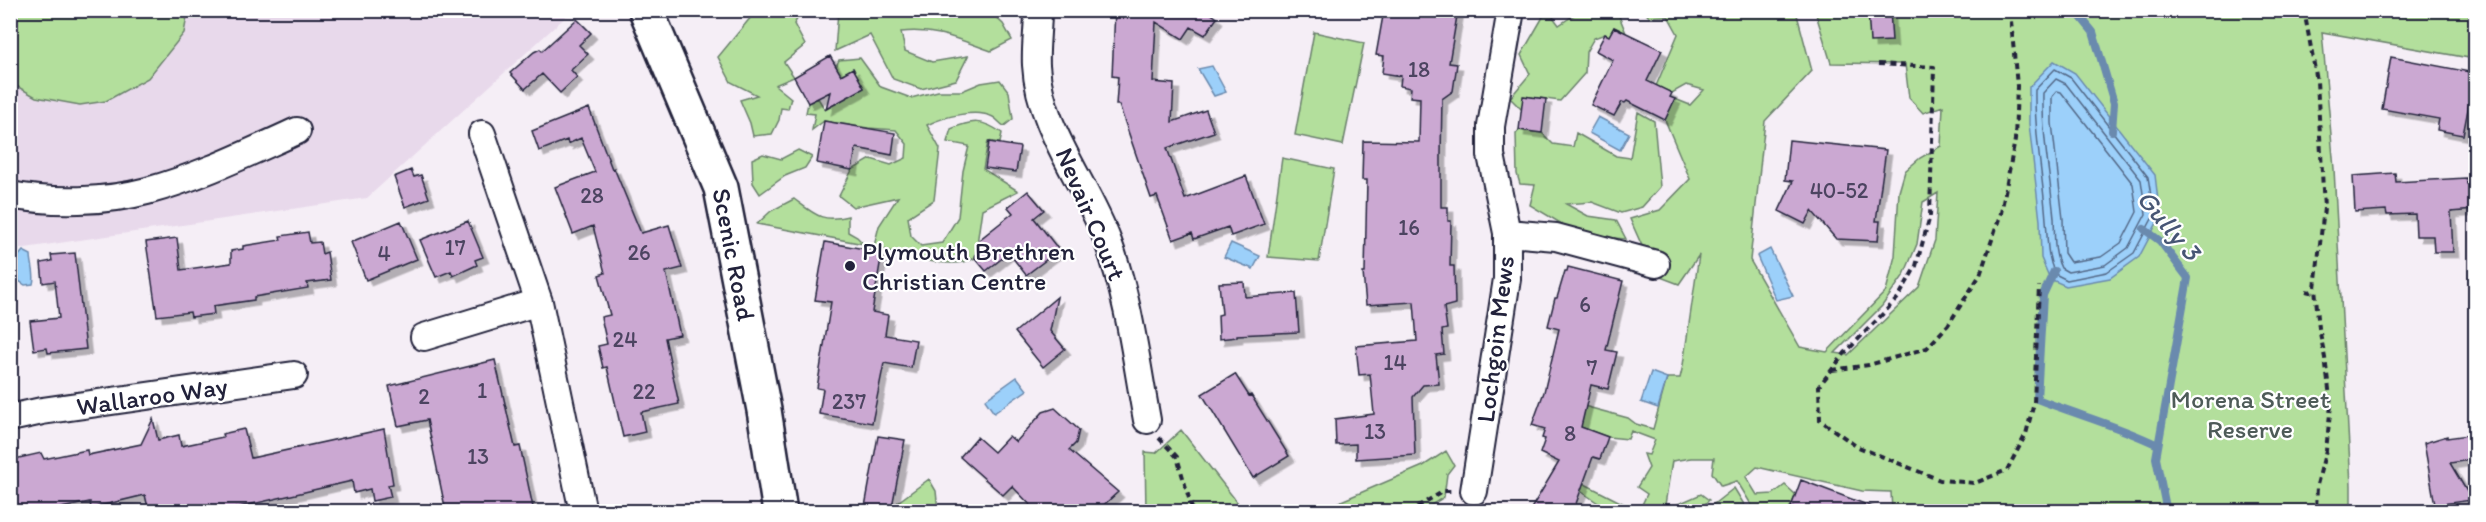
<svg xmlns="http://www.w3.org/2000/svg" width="2486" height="522" font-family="Itim,sans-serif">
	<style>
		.built { fill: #e8d9eb }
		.green { fill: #b3df9c; stroke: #6a806c; stroke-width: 1.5; fill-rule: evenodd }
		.water { fill: #9cd0fa; stroke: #6b8aae; stroke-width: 1.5 }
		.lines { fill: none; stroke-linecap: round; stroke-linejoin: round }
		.shore { stroke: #536887; stroke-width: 1.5 }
		.stream { stroke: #6b8aae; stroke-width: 8 }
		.building { fill: #cba8d2; stroke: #22223b; stroke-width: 1.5; filter: url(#shadow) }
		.minor-casing { stroke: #22223b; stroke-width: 30 }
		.major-casing { stroke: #22223b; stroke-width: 38 }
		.path { stroke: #22223b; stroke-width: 4; stroke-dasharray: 6 4.5; stroke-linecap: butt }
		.minor { stroke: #fff; stroke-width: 26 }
		.major { stroke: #fff; stroke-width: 33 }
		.poi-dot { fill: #22223b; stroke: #fff; stroke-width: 2 }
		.labels { text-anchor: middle; stroke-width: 4.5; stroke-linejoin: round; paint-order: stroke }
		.number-label { font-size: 22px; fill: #4c4461 }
		.street-label { font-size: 26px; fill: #22223b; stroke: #fff }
		.poi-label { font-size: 26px; fill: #22223b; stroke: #fff; text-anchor: start }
		.park-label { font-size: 26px; fill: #4e5b58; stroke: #fff }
		.water-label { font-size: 27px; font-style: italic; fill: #475674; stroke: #fff }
	</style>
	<defs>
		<filter id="shadow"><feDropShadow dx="5.5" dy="5.5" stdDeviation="0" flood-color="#0004"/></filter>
	</defs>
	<rect width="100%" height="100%" fill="#f5eef6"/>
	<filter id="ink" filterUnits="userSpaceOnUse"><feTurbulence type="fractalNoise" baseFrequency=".0167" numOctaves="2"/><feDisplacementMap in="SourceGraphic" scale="12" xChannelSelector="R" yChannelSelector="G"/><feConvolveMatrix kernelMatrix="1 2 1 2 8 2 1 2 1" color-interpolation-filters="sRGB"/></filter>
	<g filter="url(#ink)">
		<path class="built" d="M10,11H572L367,198L11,250Z"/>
		<path class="green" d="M11,10H188V11L184,33L148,78L106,101L80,105L36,97L11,83Z
			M756,11H802L794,24L805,45L784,62L794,77L775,85L791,98L788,109L781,108L779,120L772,134L753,136L750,123L740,100L757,95L731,82L718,57Z
			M834,11H989L1003,24L1012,40L991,51C960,40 935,28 901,32L905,51L932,62L968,56L956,80L921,89L893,79L870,35L835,51L838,11Z
			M1538,11H1557L1553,17L1559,25L1580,11H1617L1626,33L1614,27L1609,36L1605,34L1594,38L1586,52L1585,73L1560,101L1524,96L1522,110L1510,98L1530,74L1521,55L1543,17Z
			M1644,11H1796L1812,71L1765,121L1750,260L1800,347L1827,352L1886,291L1895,256L1899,192L1905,171L1920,158L1941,146L1943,106L1923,113L1909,98L1905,64L1831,63L1815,11H2475V59L2322,32L2334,169L2351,485V511L1941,512L1936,509L1933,511L1906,510L1892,511L1891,492L1862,491L1757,467L1746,477L1757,495L1773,494L1785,485L1796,495L1788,511H1755L1737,481L1721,486L1712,473L1714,458H1691L1672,461L1664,511H1639L1647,494L1637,487L1649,468L1644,454L1649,455L1655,440L1631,431L1628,439L1608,437L1574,425L1580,405L1628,418L1636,424L1653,429L1667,378H1680L1683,365L1699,255L1679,284L1655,275L1630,219L1660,210L1690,179L1665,120L1675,99L1690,105L1704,90L1686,85L1672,93L1656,86L1678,34L1668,16L1649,17ZM1938,193L1935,240L1919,287L1848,355L1835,353L1882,306L1904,275L1917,244L1923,202Z
			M1314,32L1364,43L1343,145L1295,135Z
			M860,58L881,87L911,98L938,91H962L981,83L1000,80L1009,92L1013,119L1004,126C1000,124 997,119 993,117C976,108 943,117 927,125L940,149L934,200L908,217L911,236L921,246L942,243L958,217L963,171L969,146L947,142L951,129C972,120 982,119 1002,133L1000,143L988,141L983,169L1018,191L982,209L975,258C951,271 899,255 874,246L879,226L898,197L853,207L839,196L852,170L871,159L891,165L906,158L907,144L896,130L868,128L824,121L812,130L815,114L806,113L808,103L818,98L825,110L864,88L853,68L841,75L836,67L839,60Z
			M1638,112L1654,121L1660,187L1642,207L1621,213L1592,202L1566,204L1588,216L1616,220L1626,239L1613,238L1567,227L1530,205L1535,185L1520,184L1517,174L1516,134L1519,130L1542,133L1553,144L1573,147L1576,133L1616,156L1630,158Z
			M798,150L812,157L805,168L785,176L760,194L753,183L752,159L763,154L781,159Z
			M1282,158L1334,169L1319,261L1268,257Z
			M794,199C814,214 822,223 848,216V232L857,237L864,244L757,224L771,211Z
			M1181,430L1244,511H1146L1145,452L1156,453Z
			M1446,451L1454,465L1447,474L1444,497L1422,511H1318L1423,466Z
			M1573,478L1638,511H1610L1579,490Z
			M929,479L936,491L938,511H895L898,502Z
			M1734,488L1748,511H1705Z
			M1701,494L1709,500L1698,511H1668L1674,506Z"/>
		<path class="water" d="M2054,61L2075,73L2155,175L2160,217L2139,257L2110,278L2066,286L2050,279L2041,258L2040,221L2029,124V87Z
			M1212,66L1226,92L1214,96L1198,69Z
			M1598,117L1629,133L1620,150L1589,133Z
			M1231,243L1260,256L1253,269L1224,257Z
			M1770,249L1793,296L1776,300L1757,256Z
			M23,251L31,255C31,264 36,275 33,284L25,285L19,281L16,259Z
			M1651,372L1667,378L1658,408L1641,402Z
			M1017,377L1027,390L994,413L985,400Z"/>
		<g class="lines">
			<path class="shore" d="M2055,69L2071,78L2148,177L2154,215L2134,253L2107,272L2067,280L2055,274C2046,254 2048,241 2046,220C2043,176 2034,134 2035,90Z
				M2056,79L2066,84L2141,180L2146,214L2128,248L2105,265L2068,272L2061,268C2053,252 2055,236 2054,218C2050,176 2042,135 2043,93Z
				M2057,91L2061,92L2133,184L2137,212L2121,243L2101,257L2070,262L2064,253L2063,219L2052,123V97Z"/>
			<path class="stream" d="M2075,10L2093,32L2114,103L2112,131
				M2144,229L2160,241L2188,278L2156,458L2167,512
				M2054,271L2043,295L2037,399C2078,415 2119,426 2158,445"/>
		</g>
		<path class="building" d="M1115,10H1206L1217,18L1205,35L1191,27L1183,39L1156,22L1153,82L1174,84L1172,122L1206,110L1214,132L1167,148L1185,199L1246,176L1264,224L1231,236L1228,227L1194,239L1192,233L1173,240L1157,196L1151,198L1119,105H1116L1118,77L1112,76Z
			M1384,10H1458L1449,63L1457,64L1453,91L1442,99L1441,156V207H1448V221H1451L1450,266H1454L1455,304L1444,307L1447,329L1442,330L1444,354L1436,355L1439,384L1423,385L1413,397L1415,455L1356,459V444L1336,445L1335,419L1374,414L1370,374L1359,375L1356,346L1417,341L1414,302L1366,305L1363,273H1365L1367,180H1362L1363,141L1419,142L1420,98L1410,97L1411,88L1400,86L1401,76L1382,73L1384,56L1376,55Z
			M1868,10H1890L1892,41L1870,42Z
			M577,19L591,33L579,45L588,54L571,70L577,77L560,93L542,74L525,89L510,73L534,52L540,49L542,51Z
			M1614,27L1662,50L1647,81L1672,93L1670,97L1675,99L1665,120L1627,101L1625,103L1622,102L1614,116L1591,105L1613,60L1596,51L1605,34L1609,36Z
			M830,56L841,75L853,68L864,88L826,109L830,92L808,103L794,77Z
			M2391,57L2475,73V100L2470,99L2463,135L2437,130L2439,119L2382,109Z
			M1523,96L1546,99L1542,133L1519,130Z
			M589,108L612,169L614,168L641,233L669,225L682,268L666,272L680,335L665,338L679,404L641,412L645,432L623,437L607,367L603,368L598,346L607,344L601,317L610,315L599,275L605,273L593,226L573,234L555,187L595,172L581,138L568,144L567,140L539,151L532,131Z
			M824,121L895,133L892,155L856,148L852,170L817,163Z
			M1789,140L1886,150L1876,221H1880L1878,241L1836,239L1812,211L1805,224L1779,211L1793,181L1785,180Z
			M989,142L1020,147L1016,172L985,168Z
			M411,170L414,177L421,175L429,198L405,207L394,177Z
			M2395,173L2396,182L2466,178L2467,184H2475V210L2451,212L2453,252H2434L2433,236H2416L2415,214L2387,215L2386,210L2355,212L2353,176Z
			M1028,191L1044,210L1034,218L1059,250L1026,275L1009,253L986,271L975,258L979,240L1013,213L1008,207Z
			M401,221L417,259L366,280L351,242Z
			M468,221L483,257L475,260L477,265L453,276L451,271L436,277L420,240Z
			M308,232L310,243L320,242L322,254L327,252L331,280L307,283L308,288L254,297V300L213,306L214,314L191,317L190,312L157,316L146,242L177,238L181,270L231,263V251L243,249V246L281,240L280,236Z
			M825,242L882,252L872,312L888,315L885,335L916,340L911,368L884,363L872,423L819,414L823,389L817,388L831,302L815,300Z
			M75,253L86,349L48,353L47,348L34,350L30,321L59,318L55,281L43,283L41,263L52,261L51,255Z
			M1568,267L1623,281L1606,350L1617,352L1608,389L1591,385L1581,427L1608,437L1600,459L1593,457L1573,512H1529L1559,462L1540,453L1545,439L1542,438L1545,429L1532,425L1544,392L1559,329L1548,326L1555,298H1557L1565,271H1567Z
			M1244,282L1245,297L1296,293L1299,332L1237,335V337L1219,339L1218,315L1222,314L1219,283Z
			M1057,297L1050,331L1065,349L1043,367L1015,332Z
			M495,360L515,447L520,446L534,512H446L427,420L398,426L389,386Z
			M1235,374L1249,396L1251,395L1289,456L1253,478L1202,394Z
			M1055,408L1079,430L1076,443L1069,450L1118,492L1096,512H1037L1012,486L1003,495L960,457L977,437L994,452L1009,436L1016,442L1043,412Z
			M153,419L158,440L179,435L181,446L223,437L222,434L244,429L251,458L384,429L393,484L388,485L391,497L372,501L370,489L354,493L352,481L218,512H149L145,495L91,508L90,502L42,512H10V460L41,453L44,459L87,450L88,455L141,444Z
			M2475,434V459L2450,463L2472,500L2435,505L2424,443L2447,436V438Z
			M878,436L905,440L891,512H864Z
			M1801,480L1878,509V512H1803L1791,507Z"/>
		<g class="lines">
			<defs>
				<path id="minor" d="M1038,10C1038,29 1035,47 1036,65C1039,127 1087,185 1108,242C1129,299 1136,360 1147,420
					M482,134L539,302L583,512
					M10,195C52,203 106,202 147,191C199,177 248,153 297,131
					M1507,233L1556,237L1656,264
					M424,337L539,302
					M10,418L42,411L294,375
					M1474,491L1507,279V233L1491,155V126L1511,10"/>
				<g id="major">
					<path id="s1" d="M646,10L721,188L764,410L780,512"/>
				</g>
			</defs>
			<use href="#minor" class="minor-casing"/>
			<use href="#major" class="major-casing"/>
			<path class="path" d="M2304,10L2317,81L2324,208L2315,288L2319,328L2325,358L2331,405L2326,450L2317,485L2316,512
				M1878,64L1934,67L1930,216L1916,266L1898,298L1845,353L1819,386L1820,420L1856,446L1940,480L1975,483L2007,470L2026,434L2034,403L2039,286
				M2306,291L2310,292L2315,289
				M1832,370L1869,365L1927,348L1948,325L1980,275L2001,213L2015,140L2017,86L2010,10
				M1159,438L1177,457L1193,512
				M1408,512L1444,491H1452"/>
			<use href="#minor" class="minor"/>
			<use href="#major" class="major"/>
		</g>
	</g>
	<circle class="poi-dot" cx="850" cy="266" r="6"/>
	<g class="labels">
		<g class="number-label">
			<text x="1419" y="77">18</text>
			<text x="1839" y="198">40-52</text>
			<text x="592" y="203">28</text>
			<text x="1409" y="235">16</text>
			<text x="455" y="255">17</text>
			<text x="639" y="260">26</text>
			<text x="384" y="261">4</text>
			<text x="1585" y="312">6</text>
			<text x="625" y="347">24</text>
			<text x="1395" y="370">14</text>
			<text x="1592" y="375">7</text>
			<text x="482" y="398">1</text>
			<text x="644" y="399">22</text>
			<text x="424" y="404">2</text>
			<text x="849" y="409">237</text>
			<text x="1375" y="439">13</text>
			<text x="1570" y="441">8</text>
			<text x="478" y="464">13</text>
		</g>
		<g class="street-label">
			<text transform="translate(1091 214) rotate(67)" y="9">Nevair Court</text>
			<text dy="9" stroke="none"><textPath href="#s1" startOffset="261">Scenic Road</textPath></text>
			<text transform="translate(1495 339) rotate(-83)" y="9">Lochgoin Mews</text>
			<text transform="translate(152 396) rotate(-8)" y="9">Wallaroo Way</text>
		</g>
		<g class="poi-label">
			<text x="862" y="260">Plymouth Brethren<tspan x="862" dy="30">Christian Centre</tspan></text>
		</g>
		<g class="park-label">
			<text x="2250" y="408">Morena Street<tspan x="2250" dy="30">Reserve</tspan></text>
		</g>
		<g class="water-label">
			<text transform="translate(2169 225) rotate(50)" y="9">Gully 3</text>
		</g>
	</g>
	<rect width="2486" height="522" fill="none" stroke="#fff" stroke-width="36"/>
	<rect x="18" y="18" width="2450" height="486" fill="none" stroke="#22223b" stroke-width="2" filter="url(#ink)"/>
</svg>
